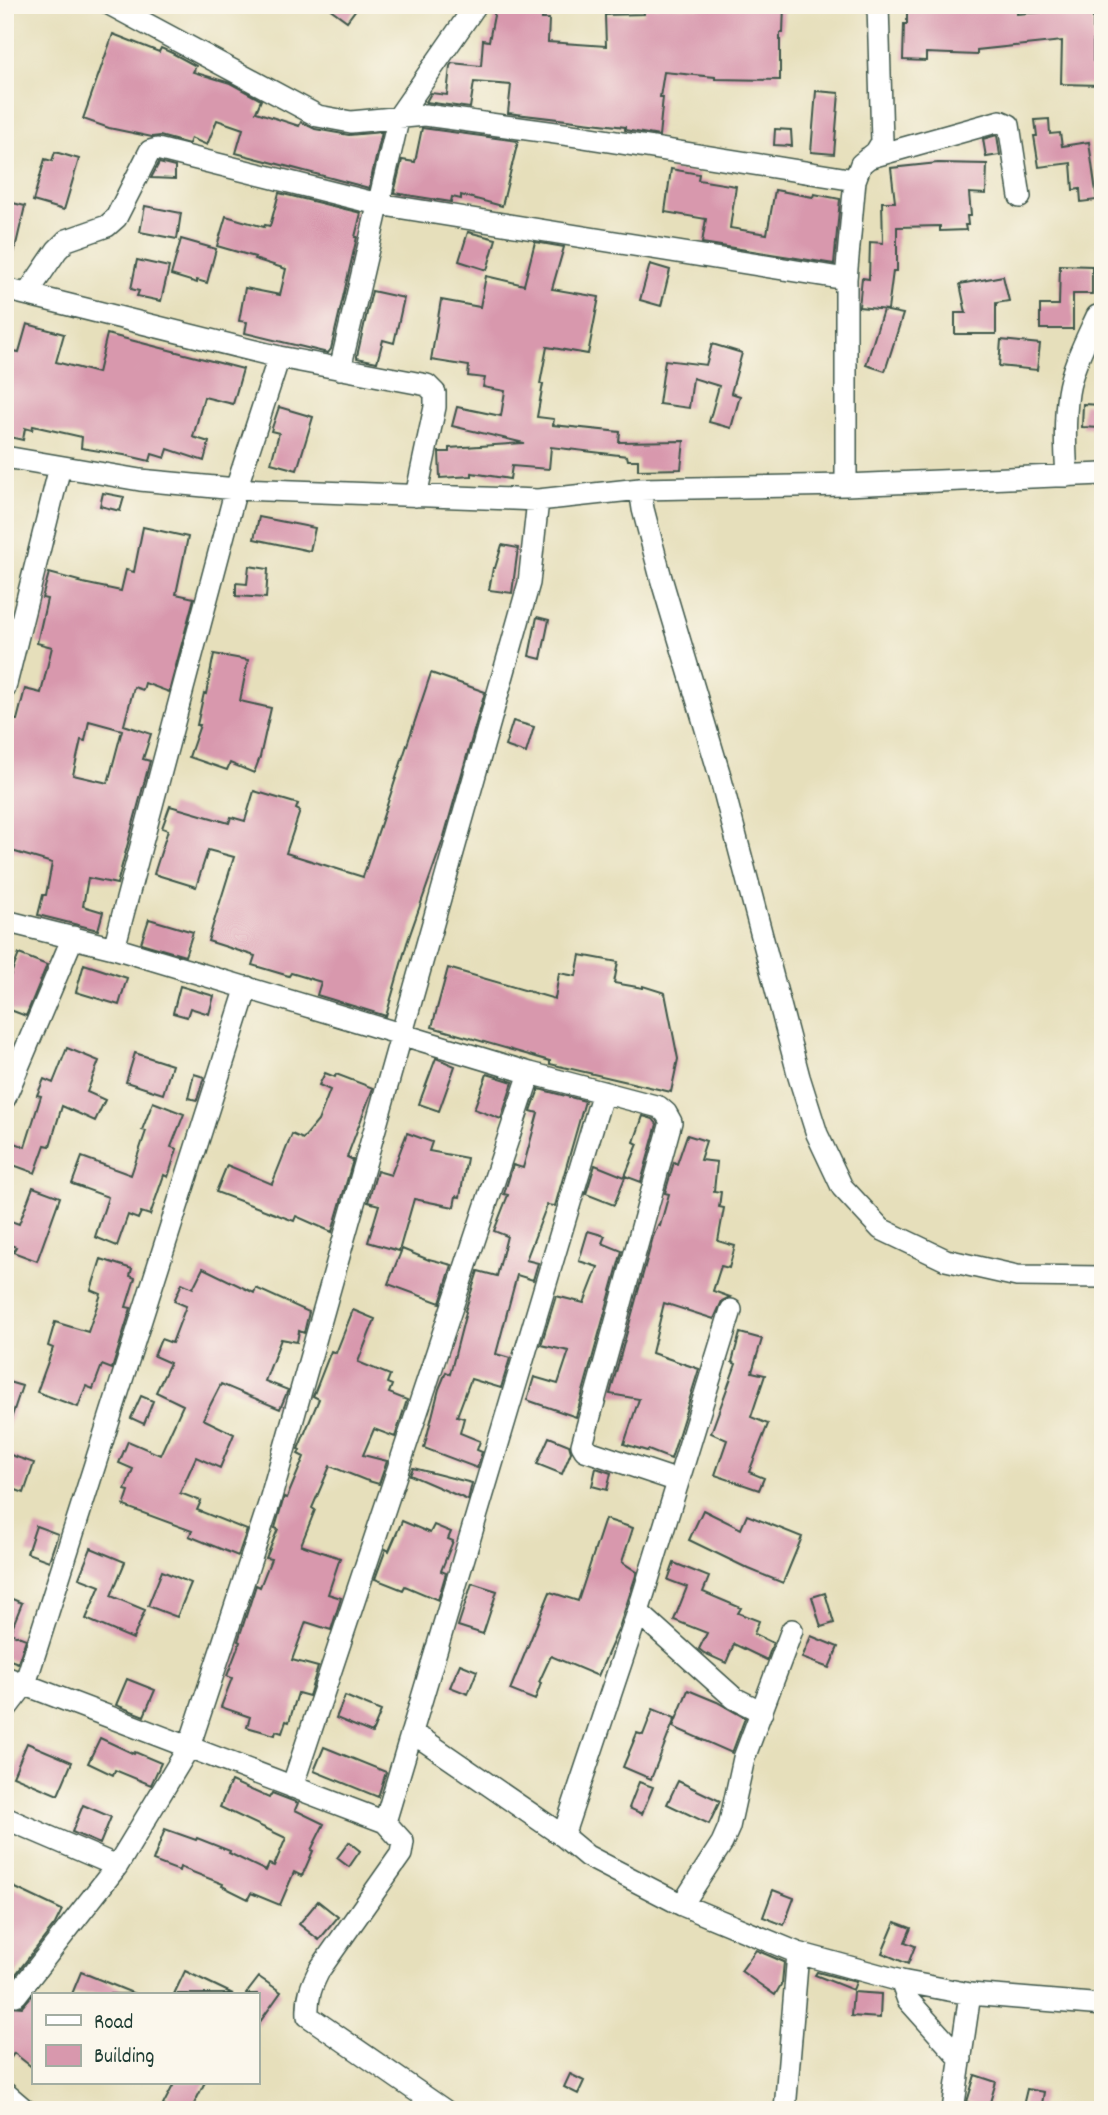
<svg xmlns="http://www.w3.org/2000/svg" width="1108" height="2115" font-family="Dekko,sans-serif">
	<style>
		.building { fill: #d898ad; fill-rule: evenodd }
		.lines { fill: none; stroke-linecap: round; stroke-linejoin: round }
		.minor-casing { stroke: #3d5548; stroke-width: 24 }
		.minor { stroke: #fff; stroke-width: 21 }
	</style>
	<rect width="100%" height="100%" fill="#fbf7ec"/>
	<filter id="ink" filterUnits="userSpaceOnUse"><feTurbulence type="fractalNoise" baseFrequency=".0143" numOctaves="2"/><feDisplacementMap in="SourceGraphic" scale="14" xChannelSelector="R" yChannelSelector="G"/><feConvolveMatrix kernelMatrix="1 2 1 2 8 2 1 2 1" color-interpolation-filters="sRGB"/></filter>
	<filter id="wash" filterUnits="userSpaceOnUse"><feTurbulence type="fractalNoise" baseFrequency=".00686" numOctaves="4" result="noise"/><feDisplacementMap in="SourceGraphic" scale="28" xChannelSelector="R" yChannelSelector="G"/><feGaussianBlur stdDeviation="1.57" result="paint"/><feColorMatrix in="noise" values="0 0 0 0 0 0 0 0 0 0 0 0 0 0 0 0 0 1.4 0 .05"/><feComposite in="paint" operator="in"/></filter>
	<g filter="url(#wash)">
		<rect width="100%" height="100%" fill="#e6dfbb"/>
		<g id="blocks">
			<path class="building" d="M325,5H359L347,21Z
				M496,5L543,6L542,19H549L548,42L606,46L605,15L644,14V7H658V5L699,8V5H784L783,33H780V80L715,79V77L664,72L660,97H663L659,136L625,130V127L508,113L511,85L474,82L470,108L426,102L431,93L447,95L450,66L452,63L481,66L483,40L489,41Z
				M907,5H1017V14L1055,11L1093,12V61H1100V85L1061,84L1062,41L977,50V55L926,53V61L903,60L904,24H907Z
				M113,34L159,52L161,48L172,53L196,66L193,72L230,83L261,100L256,112L299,126L301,122L315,129L349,135L382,132L369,188L236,153L243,129L217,120L207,145L191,138L189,144L160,136L152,137L109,128L83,119Z
				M816,91L839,93L834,154L811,152Z
				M1049,119L1050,134L1060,133L1062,146L1089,142L1097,200L1081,202L1080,189L1073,190L1071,163L1039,167L1034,136H1037L1035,120Z
				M422,128L518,141L502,206L461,195V199L452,197L451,202L394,193L402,160L415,162Z
				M775,129L791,130L792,146L774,145Z
				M997,135L1000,155L986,157L983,139Z
				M55,152L79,159L64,210L33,201L45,159L52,161Z
				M159,163L175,167V179L151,178Z
				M938,163L987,164L986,194L969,193L971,216H967L968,225H965L966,230L940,231V226L897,227V271H893L888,310L859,307L862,278L869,279L870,242L883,243L882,202H895L891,168Z
				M671,169L699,174L698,180L736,186L730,228L767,234L775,190L813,197L814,194L840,199L834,264L702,243L706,219L665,212Z
				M279,193L361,213L355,237H357L331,349L328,353L245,333L247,322L239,321L245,288L280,295L286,269L254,259L255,257L217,246L226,216L264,227L265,225L270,226Z
				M5,201L25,206L11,266H5Z
				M145,206L181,213L177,239L140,232Z
				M468,232L496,239L487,270L459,261Z
				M181,239L216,249L207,283L197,280V283L171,275Z
				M535,242L564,247L552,289L599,297L588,354L547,347L540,384H543L537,417L554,419L553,425L620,432L619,442L684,441L681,469L638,470V460H628L627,456L551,447L549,469L512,466L510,479L472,473V476L440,478L439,452H449V448L524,443L452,426L457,407L501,416L505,391L483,387L485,378L468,376L469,366L431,360L441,300L480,307L486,276L524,285Z
				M137,260L169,267L161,301L137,296L139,291L131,289Z
				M650,264L670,270L661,306L640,300Z
				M1060,265L1092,266V294H1073V329H1040V305H1059Z
				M1003,276L1009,301L996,303V334H955V313H966L960,284Z
				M372,291L404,298L394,343L383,340L377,362L357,358V356Z
				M883,310L903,314L885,371L866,365Z
				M27,324L64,334L56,362L98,373L107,334L243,369L233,404L204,397L193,437L209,442L204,461L168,449L165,458L152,454L150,461L124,455L81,448L82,437L33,426L32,430L25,428L23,440L5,436V353L12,354L13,351L19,352Z
				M1001,340L1040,344L1037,370L999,366Z
				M712,344L742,353L731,393L740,396L731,428L709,422L719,386L693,378L689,408L659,404L665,360L706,365Z
				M1083,404L1101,405L1100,428L1082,427Z
				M279,407L313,417L297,470L271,463L279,433L271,431Z
				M103,493L124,497L120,511L100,506Z
				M259,517L315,528L310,551L254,539Z
				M143,527L188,537L176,594L194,598L169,692L145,683L143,690L134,687L124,725L151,734L143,759L150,761L117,884L88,878L83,906L103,912L98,930L38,915L43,895H46L52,863L5,849V754L14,720H17L25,689L41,693L52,647L37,643L47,599L42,598L49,573L79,581L78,582L121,591L126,570L134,572ZM89,721L122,730L108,783L73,775L81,740L85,741Z
				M502,545L518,548L512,593L489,590L493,568H495Z
				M249,566L268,569L266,598L236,596V583L247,584Z
				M537,617L549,620L541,659L529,656Z
				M214,654L248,660L240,701L271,708L260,757L254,773L230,763L227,770L189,757L200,725H197L204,693L206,694Z
				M431,673L485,692L443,840L407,943L386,1016L317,995L321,982L291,973L289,976L252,965L255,956L208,941L234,857L208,850L196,887L154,874L168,830L162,828L170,806L229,823L231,817L245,821L254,791L298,804L296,809L300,811L286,853L363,877Z
				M513,721L534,727L526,753L505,746Z
				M149,919L193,932L185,956L141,943Z
				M19,954L47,965L26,1016L5,1008V989Z
				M580,955L618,962L614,983L643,988V986L665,993L678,1059L671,1092L550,1064V1061L432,1027L448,968L555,999L559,973L576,976Z
				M84,964L127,978L119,1005L76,992Z
				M180,986L214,996L209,1014L190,1008L187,1017L173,1013Z
				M67,1048L99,1061L87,1092L105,1100L95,1121L62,1106L50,1146L45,1145L35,1173L5,1162V1148L8,1140L25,1147L41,1096L37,1095L44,1079L53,1083Z
				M135,1053L172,1065L163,1094L126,1082Z
				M436,1058L455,1066L439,1111L419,1104Z
				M325,1073L335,1077L336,1074L373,1088L347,1157L353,1160L332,1232L296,1216L294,1221L216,1192L227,1165L272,1184L292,1134L303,1139L318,1121L330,1090L319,1085Z
				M194,1074L204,1077L197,1100L188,1098Z
				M487,1074L513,1082L501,1119L474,1109Z
				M539,1089L585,1101L555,1206L547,1205L526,1260L538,1263L533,1280L517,1275L496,1354L510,1358L501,1388L471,1379L457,1416L464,1418L460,1433L480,1441L477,1450L482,1452L477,1468L424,1448L439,1389L446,1372L450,1374L466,1312L465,1311L478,1271L497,1276L507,1236L494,1231L508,1195L504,1194L513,1165L523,1168L538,1113L531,1111Z
				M153,1102L184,1114L171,1147L177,1149L168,1177L164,1175L150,1215L141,1212L138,1219L128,1215L117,1246L95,1237L108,1197L72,1184L82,1157L131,1175L146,1131L142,1130Z
				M643,1116L653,1119L657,1124L641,1182L625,1176L638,1144L634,1142Z
				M407,1133L432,1142L429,1151L467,1158L460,1197L456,1196L454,1207L414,1199L399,1251L368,1242L379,1205L368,1202L377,1171L391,1175Z
				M687,1135L706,1141L700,1160L717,1162L714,1191L721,1192L719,1207L724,1208L718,1241L735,1246L729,1268L721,1266L713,1291L730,1297L722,1301L714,1319L664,1303L652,1353L699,1369L671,1459L648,1450L647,1451L624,1444L639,1399L610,1394L653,1237L658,1225L660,1226L669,1194L665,1193L674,1162L677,1164Z
				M595,1165L625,1177L614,1205L586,1194Z
				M33,1187L60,1197L37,1261L13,1252L16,1247L5,1243V1219L19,1224Z
				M588,1231L605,1236L602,1243L622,1251L576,1417L527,1400L534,1377L558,1384L569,1351L541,1345L556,1296L584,1303L598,1267L579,1261Z
				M402,1249L429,1260V1259L452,1265L440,1303L388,1284Z
				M101,1259L132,1269L130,1276L135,1278L126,1307L131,1308L112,1369L102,1365L93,1389L86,1386L78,1407L37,1392L53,1348L48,1346L55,1322L88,1332L101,1294L91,1290Z
				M203,1268L254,1293L256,1288L309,1312L304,1333L299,1331L297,1342L281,1339L265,1381L288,1390L280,1409L221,1384L203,1419L234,1434L220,1468L196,1457L180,1493L201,1501L197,1510L247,1530L238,1556L189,1536L192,1531L124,1506L129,1491L125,1490L133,1469L119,1463L128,1441L160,1455L183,1405L156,1392L170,1363L154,1356L161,1339L172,1343L186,1306L174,1301L182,1283L193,1288Z
				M353,1310L375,1319L358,1362L390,1375L387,1383L392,1385L389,1393L407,1400L395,1437L374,1429L363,1455L387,1461L379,1484L365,1480L330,1466L312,1508L315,1510L301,1545L340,1558L328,1594L341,1598L331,1630L306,1622L292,1660L318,1667L309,1696L298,1693L289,1722L286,1721L282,1733L276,1731L275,1735L247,1727L250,1717L221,1707L232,1678L227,1676L240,1642L238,1641L256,1585L260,1587L271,1559L266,1558L278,1529L275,1528L284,1497L287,1498L304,1457L298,1454L300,1450L298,1449L319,1399L313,1396L314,1394L331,1351L336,1353Z
				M740,1333L762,1339L752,1372L765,1375L751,1417L768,1424L749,1472L764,1478L759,1490L715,1475L727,1440L711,1433L736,1364L732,1362Z
				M5,1381L22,1386L8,1428H5Z
				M141,1396L153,1401L144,1424L131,1418Z
				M549,1437L569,1445L571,1452L562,1474L537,1464Z
				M5,1453L34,1463L24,1493L5,1486Z
				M413,1468L472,1483L468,1500L410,1475Z
				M596,1468L611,1473L607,1490L592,1486Z
				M703,1510L741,1529L747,1515L802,1537L783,1583L749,1569L689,1540Z
				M605,1519L633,1528L622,1562L637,1572L619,1628L598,1676L551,1656L539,1682L541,1683L535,1700L510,1690L550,1592L578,1601Z
				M402,1521L430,1533L434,1525L451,1532L448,1539L453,1541L441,1571L446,1573L438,1600L405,1586L403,1590L375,1579L386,1549L389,1551Z
				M36,1526L58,1534L49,1561L27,1553Z
				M91,1548L125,1562L111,1596L145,1610L133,1639L86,1619L100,1586L79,1578Z
				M674,1563L709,1577L703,1592L741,1608L738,1613L759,1621L754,1634L773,1643L767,1660L734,1644L726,1663L704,1653L699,1649L707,1633L674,1620L687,1587L668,1580Z
				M162,1571L191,1583L177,1617L148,1606Z
				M472,1583L497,1591L483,1634L458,1626Z
				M825,1593L834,1623L821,1627L812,1597Z
				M5,1596L22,1603L10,1633L26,1639L18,1663L5,1658Z
				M811,1636L838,1647L829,1668L802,1658Z
				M460,1664L477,1671L468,1694L450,1687Z
				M127,1679L155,1690L144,1716L116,1705Z
				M688,1690L717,1702L745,1718L732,1753L673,1727Z
				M345,1696L381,1711L372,1733L336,1718Z
				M653,1709L675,1718L651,1779L623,1767L637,1733L643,1735Z
				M100,1738L134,1754L135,1752L161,1763L151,1785L115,1770L113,1775L88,1763Z
				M27,1743L72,1762L58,1795L13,1776Z
				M324,1747L386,1772L378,1797L314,1771Z
				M231,1781L269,1798L272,1793L298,1803L295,1810L324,1824L311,1850L313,1851L302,1876L294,1872L280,1905L251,1893L248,1899L222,1886L223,1884L180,1867L179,1871L153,1861L165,1829L196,1840L197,1838L230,1851L229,1853L266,1871L269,1864L274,1866L286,1838L220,1807Z
				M678,1781L720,1801L709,1824L667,1804Z
				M639,1782L653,1787L642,1814L629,1808Z
				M83,1805L111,1817L100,1844L72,1832Z
				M349,1842L360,1851L349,1867L337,1858Z
				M5,1883L62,1910L55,1924L5,1988Z
				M773,1890L794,1898L784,1925L763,1917Z
				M318,1901L338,1917L319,1940L299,1924Z
				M895,1922L911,1928L905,1942L915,1946L908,1964L882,1953Z
				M756,1950L784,1962L782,1983L775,1995L741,1971Z
				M185,1971L233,1994H174Z
				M81,1972L135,1994H72Z
				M817,1972L856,1982L853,1990L815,1975Z
				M259,1977L281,1992L257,2026V1994H246Z
				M853,1992L881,1994L880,2018L851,2016Z
				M33,1994V2068L14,2053L5,2067V2014L10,2006L22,2007Z
				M570,2074L584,2081L578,2094L564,2087Z
				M975,2075L996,2082L988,2109L967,2102Z
				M175,2082H205L191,2110H172L163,2105Z
				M1027,2089L1044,2092L1041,2110H1022Z"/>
		</g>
	</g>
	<g filter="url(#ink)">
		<use href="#blocks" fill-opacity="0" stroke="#3d5548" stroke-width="2"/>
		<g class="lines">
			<defs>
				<path id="minor" d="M111,5L318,116L351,122L425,115L578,136L855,180
					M868,158L1000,121L1009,125L1020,197
					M5,289L279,357L427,385L435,393V407L416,496
					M27,294L57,250L67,240L107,226L116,218L150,151L157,149L378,204L846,279
					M340,369L399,116L476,5
					M5,457L140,480L236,489L538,500L640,489L846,485L1103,474
					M1067,476C1065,448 1064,421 1068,393C1072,367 1086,340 1097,316
					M846,485V279L855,180L861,164L876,152L882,142L878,5
					M640,489L643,509L661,578L720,776L799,1077L817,1134L842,1187L881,1229L946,1260L1017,1276L1103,1277
					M5,688L60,467
					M5,921L114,948L530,1073L659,1107L666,1113L671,1122L582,1445L585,1450L678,1481
					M114,948L236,489L279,357
					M5,1098L73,937
					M638,1612L734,1698L762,1712
					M5,1677L385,1822L403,1842L401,1854L320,1969C311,1986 307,1997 308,2016L444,2110
					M5,1710L25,1684L247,987
					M411,1734L425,1741L563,1836L587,1856L682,1905L722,1843L729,1827L744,1758L792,1630
					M292,1787L530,1073
					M5,1818L117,1866
					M385,1822L603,1092
					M563,1836L638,1612L731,1310
					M682,1905L798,1953L901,1981L970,1994L1103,2005
					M901,1981L908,2000L961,2059
					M16,1995L117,1866L189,1747L269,1504L529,583L538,500
					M5,2093L25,2110
					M785,2110L798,1953
					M953,2110L970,1994"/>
			</defs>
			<use href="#minor" class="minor-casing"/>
			<use href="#minor" class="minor"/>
		</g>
	</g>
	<rect width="1108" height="2115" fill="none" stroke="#fbf7ec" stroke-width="28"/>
	<rect x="32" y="1993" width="228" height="91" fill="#fbf7ec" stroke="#a3ada2" stroke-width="2"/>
	<rect x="46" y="2015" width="35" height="10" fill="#ffffff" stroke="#a3ada2" stroke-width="2"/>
	<text x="94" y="2028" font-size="21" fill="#1f3d34">Road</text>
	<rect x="46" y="2045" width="35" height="21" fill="#d898ad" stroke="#a3ada2" stroke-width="2"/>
	<text x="94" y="2062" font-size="21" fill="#1f3d34">Building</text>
</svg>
